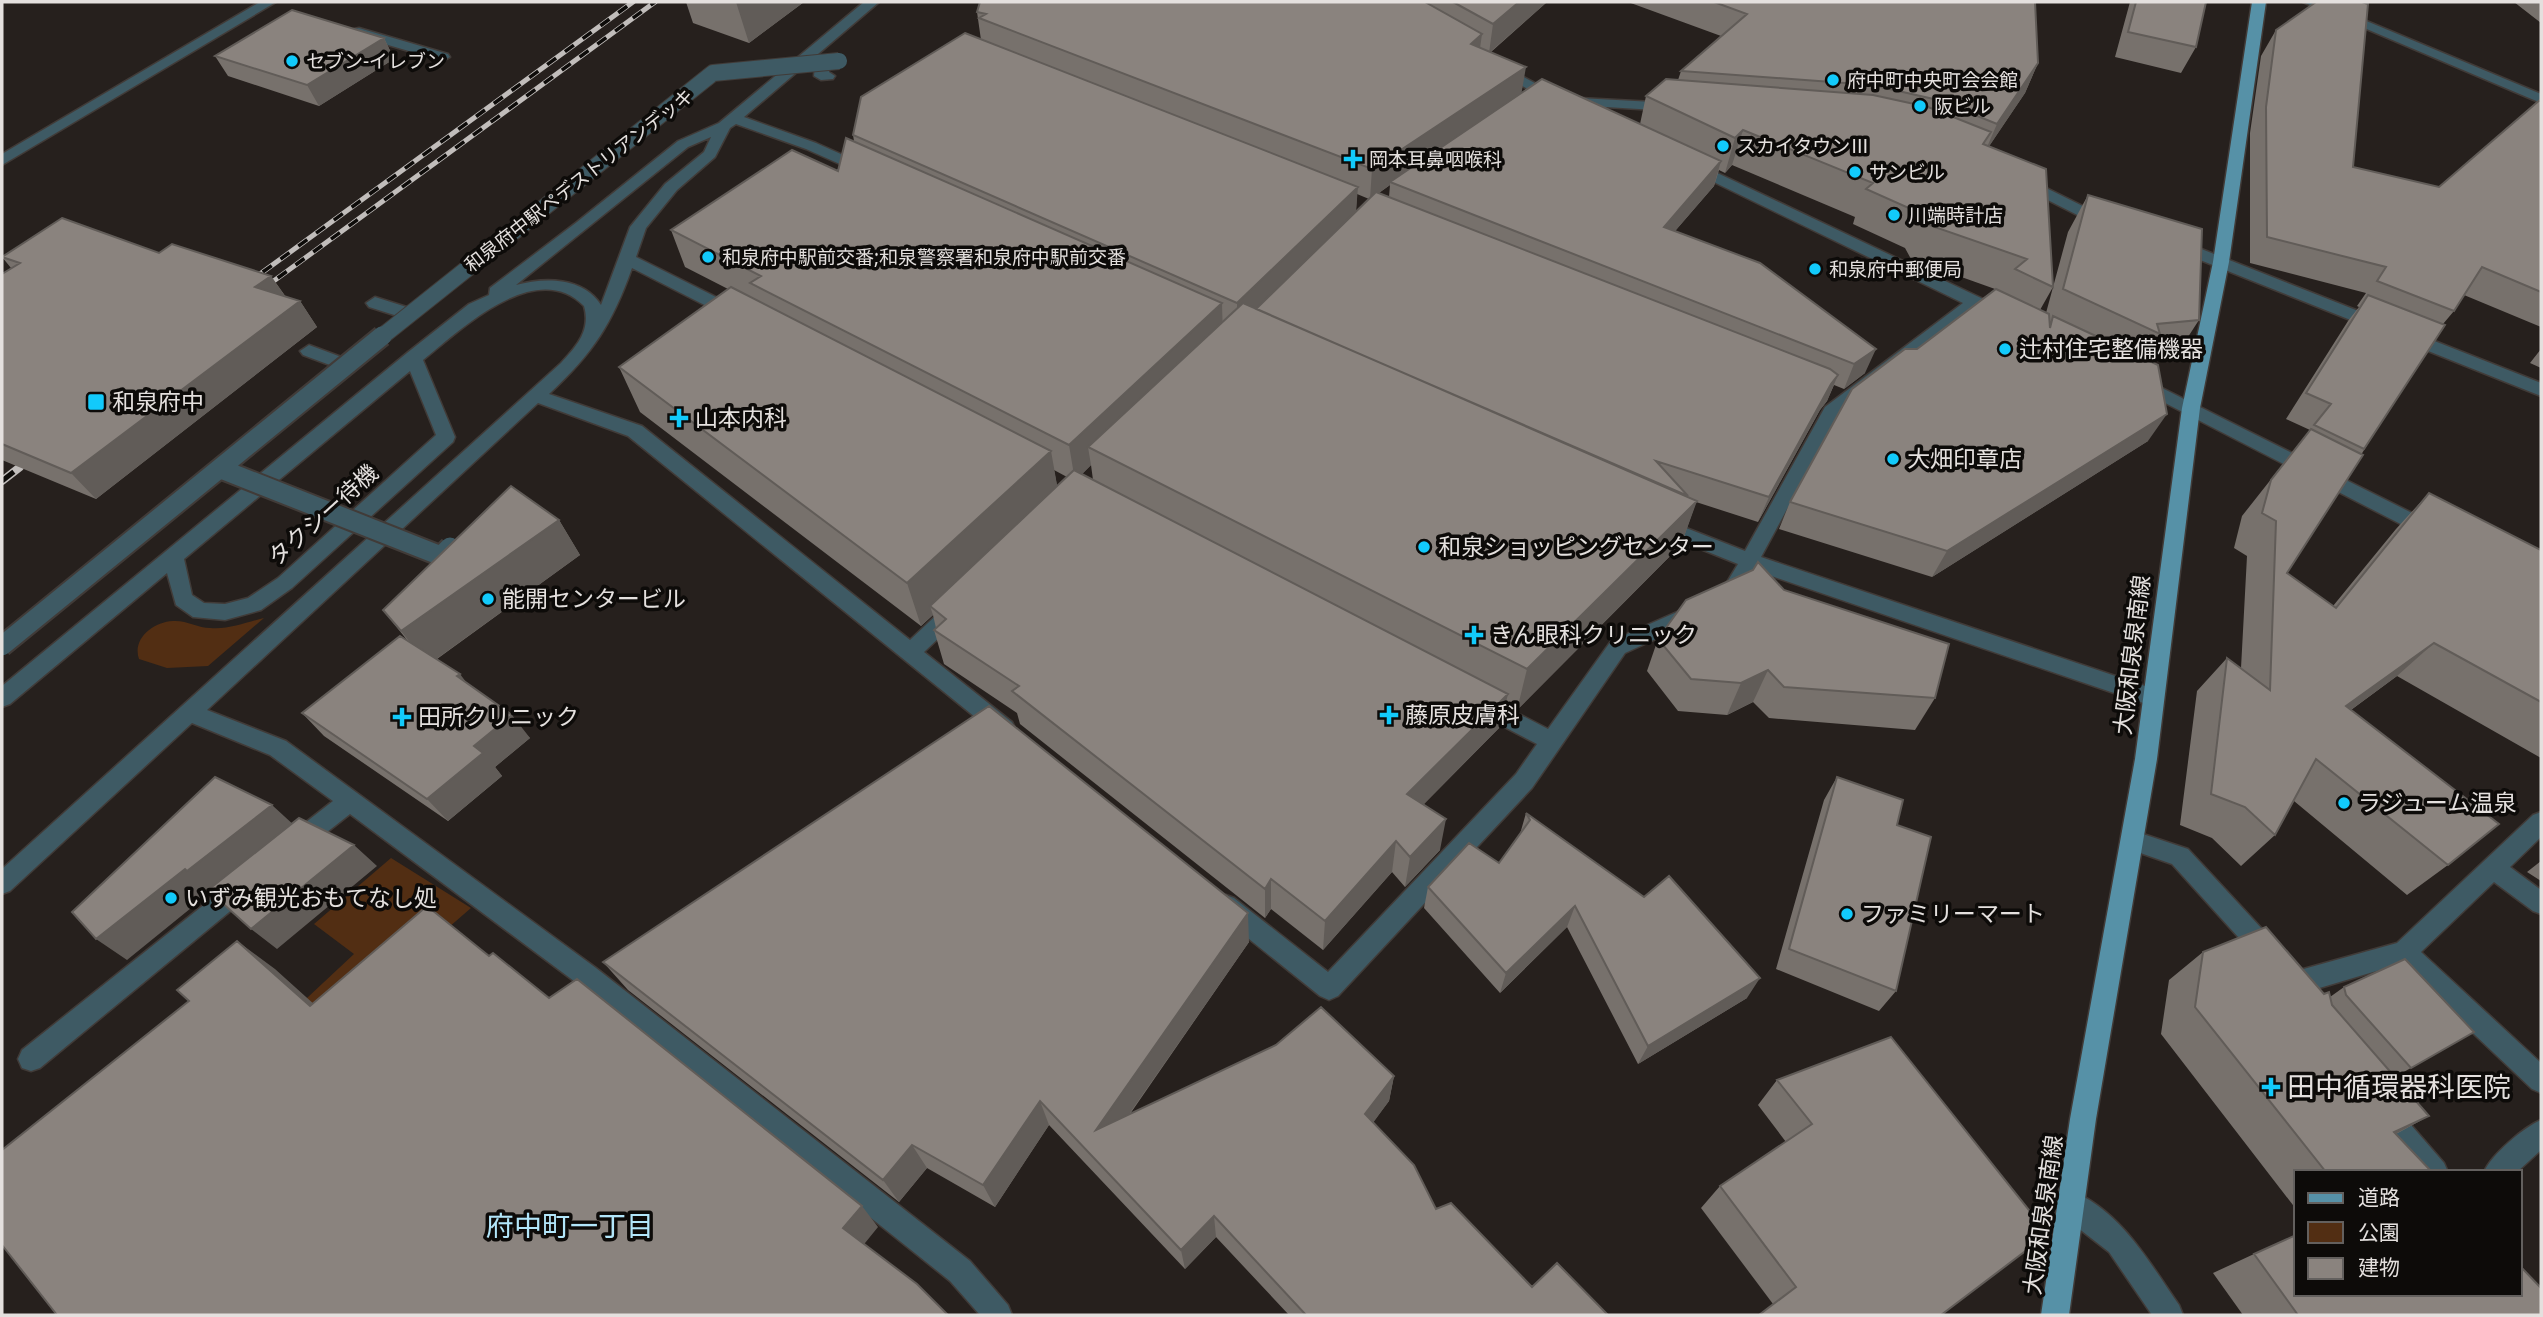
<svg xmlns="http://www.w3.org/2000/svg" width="2543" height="1317" font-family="'Noto Sans','Noto Sans JP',sans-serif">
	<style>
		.green { fill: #522e13 }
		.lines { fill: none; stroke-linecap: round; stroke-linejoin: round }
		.minor-casing { stroke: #413b38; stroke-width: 3 }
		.major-casing { stroke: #413b38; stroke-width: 3 }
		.minor { fill: #3e5a64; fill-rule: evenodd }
		.major { fill: #5691a7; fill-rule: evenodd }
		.rail-far1-casing { stroke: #c1bdbb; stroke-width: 5 }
		.rail-casing { stroke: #c1bdbb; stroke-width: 8 }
		.rail-far1 { stroke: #0d0b09; stroke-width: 3.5; stroke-dasharray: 11; stroke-linecap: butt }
		.rail { stroke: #0d0b09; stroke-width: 5; stroke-dasharray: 15; stroke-linecap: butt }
		.minor-bridge-far1-casing { stroke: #413b38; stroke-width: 18; stroke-linecap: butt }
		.minor-bridge-casing { stroke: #413b38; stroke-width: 23; stroke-linecap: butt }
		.minor-bridge-far1 { stroke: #3e5a64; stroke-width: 16 }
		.minor-bridge { stroke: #3e5a64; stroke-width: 19 }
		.wall { fill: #77716c; fill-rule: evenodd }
		.shaded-wall { fill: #615c58 }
		.building { fill: #8a837e; stroke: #615c58; stroke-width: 2 }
		.poi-dot { fill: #12cafb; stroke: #0d0b09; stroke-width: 2.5 }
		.labels { text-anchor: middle; stroke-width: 7; stroke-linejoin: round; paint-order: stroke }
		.far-poi-label { font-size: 19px; fill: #e4e0de; stroke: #0d0b09; text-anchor: start }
		.far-street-label { font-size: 19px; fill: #e4e0de; stroke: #0d0b09 }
		.poi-label { font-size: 23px; fill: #e4e0de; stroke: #0d0b09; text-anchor: start }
		.street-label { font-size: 23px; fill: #e4e0de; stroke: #0d0b09 }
		.near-poi-label { font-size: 28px; fill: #e4e0de; stroke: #0d0b09; text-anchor: start }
		.near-neighbourhood-label { font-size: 28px; fill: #b2e6fa; stroke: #0d0b09 }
	</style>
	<rect width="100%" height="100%" fill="#26201d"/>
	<path class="green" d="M264,618L208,666L167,668L139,659C132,639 153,622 173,621C186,620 198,628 210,628C228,630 247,622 264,618Z
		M391,858L471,908L290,1065L261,1041L354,954L314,924Z"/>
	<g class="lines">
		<defs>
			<path id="minor" d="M260,2H276L2,165V154Z
				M864,2H879L744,117L816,143L870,167L873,170L870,173H860L806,149L736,124L730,128L715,157L677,190L646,228L636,257L742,310L745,314L742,318H730L632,268C612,324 593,353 549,394L642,426L910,640L947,605L954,603L961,605L964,611L961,617L924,652L1012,722L1015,728L1012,734L1004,737L996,734L628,436L538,403L207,710L286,741L596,968L970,1261L1008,1305L1012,1315H980L950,1281L578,984L350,814L303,851L295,854L287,851L283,844L287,837L333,801L270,755L192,723L10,891L2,894V869L561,363C577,346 591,330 584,306C536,257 460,330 423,360L455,437L453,442L292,588L261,610L225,620L193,617L176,605L167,573L10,704L2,707V686L407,353L469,304L489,295L490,288L577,222L678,141L719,123ZM711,137L704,152L665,184L630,227L601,305C583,277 545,277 516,285L688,147ZM410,371L436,435L278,578L248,598L225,604L204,603L192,595L184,559Z
				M2303,2H2321L2541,94V103Z
				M359,28L448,54L450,57L443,61L354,35V29Z
				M822,59L829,63V72L835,76L833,79L821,80L814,76L815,63Z
				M1499,64L1561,97L1672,103L1679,107L1672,111L1556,104L1494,71L1492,68Z
				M1692,161L1981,298L1994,307L1985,313L1976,310L1838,415L1761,557L2160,691L2163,697L2160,703L2152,706L1754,570L1738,601L1728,605L1721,603L1718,597L1738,564L1651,529L1648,524L1651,519L1658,517L1745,551L1825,407L1963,303L1687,169L1684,166L1687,163Z
				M2024,177L2111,220L2113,223L2111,226H2099L2018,185L2016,182L2018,179Z
				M2176,239L2541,383V396L2170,248L2168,244Z
				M375,297L416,310L419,314L410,320L369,307L366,303Z
				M309,345L352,361L355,365L346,371L303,355L300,351Z
				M2140,377L2436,525L2439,530L2436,535L2429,537L2422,535L2134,387L2131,383L2134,379Z
				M1695,604L1702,606L1705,612L1702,618L1625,653L1532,788L1338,996L1329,1000L1320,996L1218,914L1214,906L1218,898L1226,895L1234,898L1328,972L1516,774L1537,744L1470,709L1467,703L1470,697L1478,694L1486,697L1548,729L1611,641Z
				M2541,812V837L2510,867L2541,890V914L2533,911L2494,882L2421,952L2541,1063V1093L2532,1089L2400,964L2296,995L2287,991L2172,864L2126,848L2122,841L2126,834L2134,831L2188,849L2300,970L2397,943L2533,815Z
				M243,876L251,880L255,887L251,894L40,1068L31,1071L22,1068L18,1059L22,1050L235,880Z
				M2383,1099L2392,1103L2444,1163L2448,1172H2417L2374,1121L2370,1112L2374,1103Z
				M2541,1120V1150L2517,1172H2484C2491,1155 2524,1127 2541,1120Z
				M2070,1190C2121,1211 2149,1262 2179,1305L2183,1315H2152L2109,1252L2060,1214L2056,1204L2060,1194Z"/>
			<path id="major" d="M2252,2H2266L2229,262L2200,408L2157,759L2096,1119L2069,1315H2041L2070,1119L2135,759L2182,408L2213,262Z"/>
		</defs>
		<use href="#minor" class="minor-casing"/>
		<use href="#major" class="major-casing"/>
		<use href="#minor" class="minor"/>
		<use href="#major" class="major"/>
		<defs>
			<path id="rail-far1" d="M245,285L633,2
				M260,291L655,2"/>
			<path id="rail" d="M2,481L20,467"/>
		</defs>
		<use href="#rail-far1" class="rail-far1-casing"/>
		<use href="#rail" class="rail-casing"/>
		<use href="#rail-far1" class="rail-far1"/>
		<use href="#rail" class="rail"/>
		<defs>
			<path id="minor-bridge-far1" d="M380,338L713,73L839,61"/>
			<path id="minor-bridge" d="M221,469L441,556L450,547
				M2,646L382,336"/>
		</defs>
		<use href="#minor-bridge-far1" class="minor-bridge-far1-casing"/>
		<use href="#minor-bridge" class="minor-bridge-casing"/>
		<use href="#minor-bridge-far1" class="minor-bridge-far1"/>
		<use href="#minor-bridge" class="minor-bridge"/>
	</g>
	<path class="wall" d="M686,2H804L749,43L693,23Z
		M980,2H1547L1491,52L1522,93L1640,124L1646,96L1678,80L1681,71L1721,36L1628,2H2035L2038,63L2025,93L1989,146L2053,287L2040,310L2046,313L2068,232L2088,195L2199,320L2175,357L2145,359L2148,441L1932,577L1779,529L1790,502L1917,349L1995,289L1911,259L1905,248L1853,224L1855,217L1732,165L1725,173L1719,170L1714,186L1675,231L1760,263L1865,373L1844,389L1834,385L1827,401L1820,410L1758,522L1696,502L1681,545L1517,710L1505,704L1500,727L1424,804L1440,850L1405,887L1392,872L1323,950L1271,909L1265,918L1020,724L1017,713L944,664L934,630L936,628L933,615L921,626L640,412L619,367L728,289L685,267L671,230L838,171L854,141L853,135L981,40L977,12ZM1390,185L1389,197L1379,193ZM1357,194L1369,199L1356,211ZM1091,465L1093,480L1082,474ZM1054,470L1067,477L1057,486Z
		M2130,2H2206L2196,47L2181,73L2115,57Z
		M2514,2H2541V23Z
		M2276,30L2353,167L2439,187L2541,99V327L2464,295L2454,311L2443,324L2287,573L2333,606L2396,529L2429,493L2541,550V758L2397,676L2351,710L2448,865L2407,895L2294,801L2275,835L2241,866L2212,838L2180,825L2197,691L2227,658L2241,668L2247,556L2234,548L2242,516L2310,430L2286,419L2348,321L2359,307L2357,306L2366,293L2250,263V133L2261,56Z
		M384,38L394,59L319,106L228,76L215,56Z
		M159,253L271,276L286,297L300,301L317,327L96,499L2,460V274L11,268L2,257Z
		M2541,349V368L2530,363Z
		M559,520L580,555L437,659L467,684L530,738L495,767L502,776L448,821L324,736L302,713L407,640L383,610Z
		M1784,590L1935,698L1915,730L1769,718L1753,702L1727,715L1678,711L1647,671L1658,639Z
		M1837,777L1897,825L1896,991L1879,1011L1776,969L1824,800Z
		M1526,813L1747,998L1638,1064L1567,927L1500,993L1424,908L1428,887L1499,863L1520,834Z
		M2541,861V881L2527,872Z
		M1249,942L1130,1114L1394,1076L1389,1101L1373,1122L1436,1209L1532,1287L1608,1315H1289L1216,1237L1185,1269L1049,1125L995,1207L927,1168L899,1202L628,990L603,962Z
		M2203,952L2330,997L2344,987L2474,1032L2395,1077L2429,1116L2396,1134L2432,1172H2296V1209L2161,1034L2169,980Z
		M1891,1037L1941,1315L1773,1304L1701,1208L1720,1186L1786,1142L1758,1105L1777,1080Z
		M2254,1254L2541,1315H2243L2213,1273Z"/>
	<path class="shaded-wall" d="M736,2H804L749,43Z
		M1519,2H1547L1489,53L1493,24Z
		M1482,34L1478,63L1471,44Z
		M384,38L394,59L319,106L307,85Z
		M2038,63L2025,93L1984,154L1997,124Z
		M1526,67L1521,96L1390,182V185L1370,199L1372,169Z
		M1743,130L1732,165L1725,173L1735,138Z
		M1721,161L1714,186L1657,252L1664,227Z
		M1358,187L1356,211L1237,327V303Z
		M271,276L289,302L255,287Z
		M300,301L317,327L96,499L71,473Z
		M1222,303L1223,340L1088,447L1091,465L1075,481L1069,445Z
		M1876,349L1865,373L1844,389L1854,364Z
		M1838,375L1827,401L1820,410L1758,522L1769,497L1831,384Z
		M2167,414L2148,441L1932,577L1947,551Z
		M1051,451L1059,496L930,606L933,615L921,626L907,583Z
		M1697,501L1681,545L1517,710L1527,669Z
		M559,520L580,555L428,665L401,631Z
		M2434,643L2397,676L2311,739L2346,706Z
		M1768,670L1753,702L1727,715L1741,683Z
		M460,674L478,698L457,676Z
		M1508,694L1500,727L1403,825L1407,794Z
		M512,715L530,738L495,767L502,776L448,821L427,799L474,746Z
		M272,805L296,827L212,891L127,960L96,939L185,869Z
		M1446,819L1440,850L1405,887L1410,857Z
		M1396,841L1392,872L1323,950L1325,921Z
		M354,845L377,866L277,949L251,929Z
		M1271,879V909L1265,918V889Z
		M1575,906L1567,927L1500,993L1506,973Z
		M1248,913L1249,942L1102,1153L1096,1130Z
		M237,941L275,969L346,1033L310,1006Z
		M1760,978L1747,998L1638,1064L1648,1046Z
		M1394,1076L1389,1101L1362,1138L1365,1114Z
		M1040,1101L1049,1125L995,1207L983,1185Z
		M2429,1116L2384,1140L2394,1132Z
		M912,1145L927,1168L899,1202L883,1180Z
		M862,1206L878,1227L861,1248L843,1228Z
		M1214,1216L1216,1237L1185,1269L1181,1250Z"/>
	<path class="building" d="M980,2H1425L1482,34L1471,44L1526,67L1372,169L979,18L986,14L977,12Z
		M1453,2H1519L1493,24Z
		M1714,2H2035L2038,63L1997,124L1938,100L1872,85L1681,71L1747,14Z
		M2136,2H2206L2196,47L2128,32Z
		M2316,2H2362L2368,4L2353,167L2439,187L2541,99V292L2482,267L2454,311L2377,281L2386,267L2267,237L2266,107L2276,30Z
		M292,10L384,38L307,85L215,56Z
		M965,33L1358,187L1237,303L853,135L861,97Z
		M1542,79L1721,161L1664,227L1760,263L1876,349L1854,364L1390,182Z
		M1666,79L1873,95L1928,107L1991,132L1983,144L2046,169L2053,287L2015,269L2027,259L1926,224L1920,213L1866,189L1873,183L1743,130L1735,138L1646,96Z
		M846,138L1222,303L1069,445L750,283L761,276L671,230L792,150L838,171Z
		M1376,192L1830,369L1838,375L1831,384L1769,497L1656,461L1688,496L1256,309Z
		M2088,195L2202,229L2199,320L2157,324L2160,334L2063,289Z
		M62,218L159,253L172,244L271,276L255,287L300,301L71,473L2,444V274L20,263L2,257Z
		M731,287L1051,451L907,583L619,367Z
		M1996,289L2049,314L2050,328L2053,316L2158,365L2167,414L1947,551L1790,502L1852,389L1905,349H1917Z
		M2368,295L2445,325L2364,449L2314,425L2331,404L2306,393Z
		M1243,303L1697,501L1527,669L1088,447Z
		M2311,429L2363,455L2287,573L2336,608L2429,493L2541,550V702L2434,643L2346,706L2499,824L2448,865L2316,759L2275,835L2245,807L2211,794L2227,658L2270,690L2276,521L2262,513L2271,480Z
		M1074,470L1508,694L1407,794L1446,819L1410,857L1396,841L1325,921L1271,879L1265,889L1012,691L1019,686L934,630L946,619L930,606Z
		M511,486L559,520L401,631L383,610Z
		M1758,562L1784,590L1949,644L1935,698L1784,687L1768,670L1741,683L1691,679L1658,639L1686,600L1753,570Z
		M400,636L460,674L457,676L512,715L474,746L483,753L427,799L302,713Z
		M989,706L1248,913L1096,1130L1276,1045L1321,1007L1394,1076L1365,1114L1414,1165L1436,1209L1451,1203L1532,1287L1557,1263L1608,1315H1306L1214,1216L1181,1250L1040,1101L983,1185L912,1145L883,1180L603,962Z
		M215,777L272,805L187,871L185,869L96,939L72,912Z
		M1837,777L1903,800L1897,825L1931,837L1896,991L1789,949Z
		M1526,813L1644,897L1669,876L1760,978L1648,1046L1575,906L1506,973L1428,887L1469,843L1499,863L1530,820Z
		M299,818L354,845L251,929L208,890Z
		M427,906L489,956L493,953L549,998L577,979L862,1206L843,1228L917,1284L948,1315H57L2,1245V1150L189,1001L177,990L237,941L310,1006Z
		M2266,927L2324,994L2329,992L2332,1005L2429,1116L2394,1132L2432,1172H2326L2195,1007L2203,952Z
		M2405,959L2474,1032L2411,1068L2346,995L2344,987Z
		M1891,1037L2048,1234L1941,1315H1759L1796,1287L1720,1186L1812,1124L1777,1080Z
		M2296,1235V1294H2520V1266L2541,1288V1315H2298L2254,1254Z"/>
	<g class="poi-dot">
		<circle cx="292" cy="61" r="7"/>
		<circle cx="1833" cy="80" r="7"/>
		<circle cx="1920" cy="106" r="7"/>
		<circle cx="1723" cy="146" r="7"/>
		<path d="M1349.5 148.5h7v7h7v7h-7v7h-7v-7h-7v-7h7z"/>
		<circle cx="1855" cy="172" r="7"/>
		<circle cx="1894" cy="215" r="7"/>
		<circle cx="708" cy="257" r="7"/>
		<circle cx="1815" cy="269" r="7"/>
		<circle cx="2005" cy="349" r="7"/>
		<rect x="87" y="393" width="18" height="18" rx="3.5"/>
		<path d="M675.5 407.5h7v7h7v7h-7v7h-7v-7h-7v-7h7z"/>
		<circle cx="1893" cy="459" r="7"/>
		<circle cx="1424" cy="547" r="7"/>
		<circle cx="488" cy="599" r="7"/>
		<path d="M1470.5 624.5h7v7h7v7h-7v7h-7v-7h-7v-7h7z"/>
		<path d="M1385.5 704.5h7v7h7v7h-7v7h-7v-7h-7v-7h7z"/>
		<path d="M398.5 706.5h7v7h7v7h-7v7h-7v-7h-7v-7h7z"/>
		<circle cx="2344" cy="803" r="7"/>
		<circle cx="171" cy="898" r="7"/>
		<circle cx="1847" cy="914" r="7"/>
		<path d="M2267.5 1076.5h7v7h7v7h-7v7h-7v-7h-7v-7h7z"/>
	</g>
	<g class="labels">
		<g class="far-poi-label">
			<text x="306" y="68">セブン-イレブン</text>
			<text x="1847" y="87">府中町中央町会会館</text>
			<text x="1934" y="113">阪ビル</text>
			<text x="1737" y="153">スカイタウンⅢ</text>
			<text x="1369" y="166">岡本耳鼻咽喉科</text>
			<text x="1869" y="179">サンビル</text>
			<text x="1908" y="222">川端時計店</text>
			<text x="722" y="264">和泉府中駅前交番;和泉警察署和泉府中駅前交番</text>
			<text x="1829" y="276">和泉府中郵便局</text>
		</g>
		<g class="far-street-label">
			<text transform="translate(579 180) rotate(-38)" y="7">和泉府中駅ペデストリアンデッキ</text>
		</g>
		<g class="poi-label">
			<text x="2019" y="357">辻村住宅整備機器</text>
			<text x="112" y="410">和泉府中</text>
			<text x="695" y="426">山本内科</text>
			<text x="1907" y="467">大畑印章店</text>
			<text x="1438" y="555">和泉ショッピングセンター</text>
			<text x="502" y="607">能開センタービル</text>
			<text x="1490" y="643">きん眼科クリニック</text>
			<text x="1405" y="723">藤原皮膚科</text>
			<text x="418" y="725">田所クリニック</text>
			<text x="2358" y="811">ラジューム温泉</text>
			<text x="185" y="906">いずみ観光おもてなし処</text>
			<text x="1861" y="922">ファミリーマート</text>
		</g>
		<g class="street-label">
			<text transform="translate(323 515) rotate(-42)" y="8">タクシー待機</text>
			<text transform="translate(2132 655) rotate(-83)" y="8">大阪和泉泉南線</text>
			<text transform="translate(2043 1215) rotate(-82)" y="8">大阪和泉泉南線</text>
		</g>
		<g class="near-poi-label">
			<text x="2287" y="1097">田中循環器科医院</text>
		</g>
		<g class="near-neighbourhood-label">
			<text x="570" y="1236">府中町一丁目</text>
		</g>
	</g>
	<rect width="2543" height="1317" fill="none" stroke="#e4e0de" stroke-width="7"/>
	<rect x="2294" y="1170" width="228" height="126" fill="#0d0b09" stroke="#63605e" stroke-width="2"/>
	<rect x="2308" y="1193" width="35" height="10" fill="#5691a7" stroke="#63605e" stroke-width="2"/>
	<text x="2358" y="1205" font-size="21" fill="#e4e0de">道路</text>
	<rect x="2308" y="1222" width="35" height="21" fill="#522e13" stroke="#63605e" stroke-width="2"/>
	<text x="2358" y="1240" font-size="21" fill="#e4e0de">公園</text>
	<rect x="2308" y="1258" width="35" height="21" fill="#8a837e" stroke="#63605e" stroke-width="2"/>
	<text x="2358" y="1275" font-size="21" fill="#e4e0de">建物</text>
</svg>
